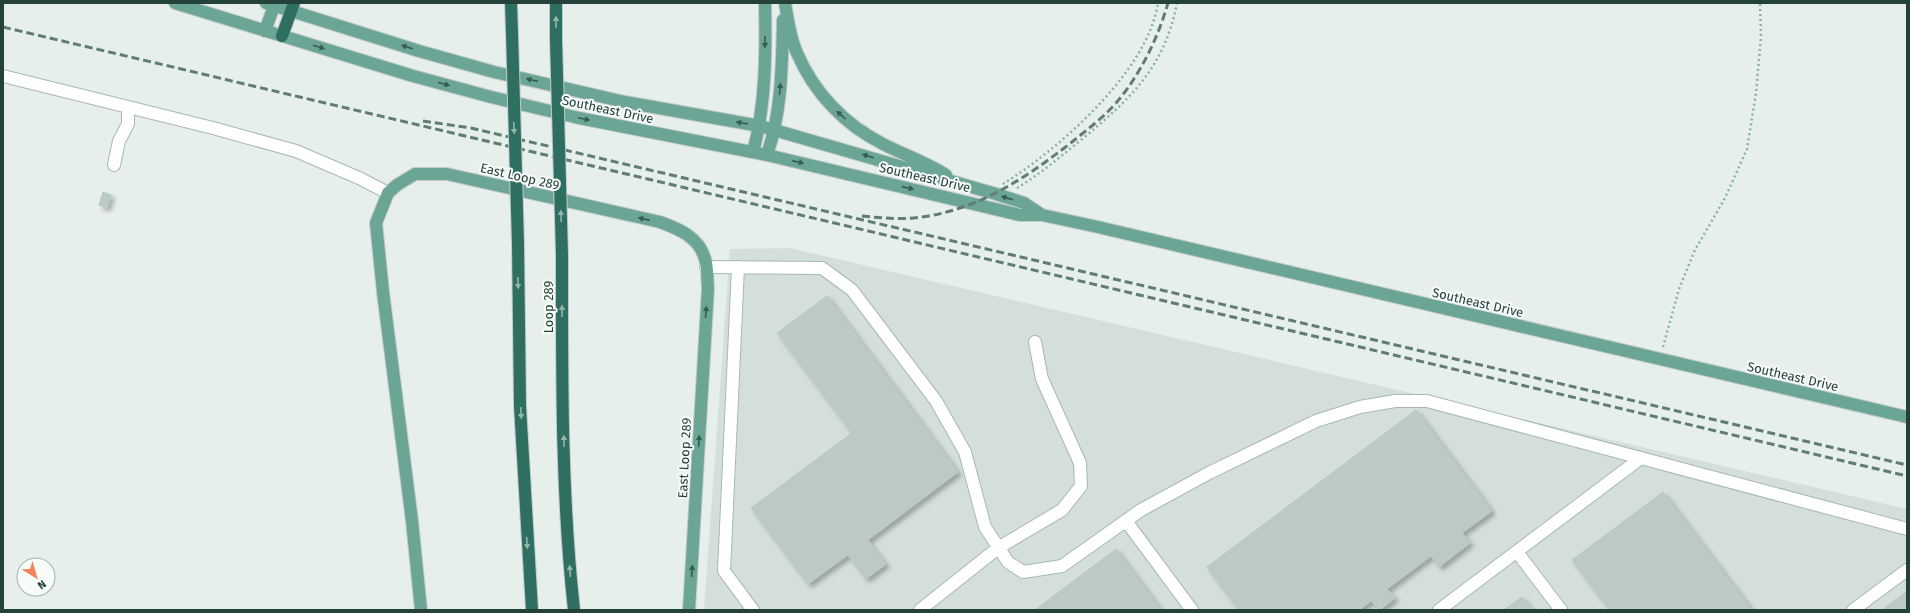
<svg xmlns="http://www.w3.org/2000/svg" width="1910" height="613" font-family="'Fira Sans',sans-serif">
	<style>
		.built { fill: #d4dfda }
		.building { fill: #bbcac4; stroke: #b8c9c2; filter: url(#shadow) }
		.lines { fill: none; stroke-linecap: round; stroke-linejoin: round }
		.minor-casing { stroke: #a8b8b2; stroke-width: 14 }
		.major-casing { stroke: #c2cac8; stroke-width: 14 }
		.highway-casing { stroke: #c2cac8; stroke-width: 14 }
		.path { stroke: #86b3a5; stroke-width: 2.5; stroke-dasharray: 2 3; stroke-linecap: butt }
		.minor { stroke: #fff; stroke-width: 12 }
		.major { stroke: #6aa596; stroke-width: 12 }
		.highway { stroke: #2f6f62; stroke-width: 12 }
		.rail { stroke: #5f7d75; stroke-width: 3; stroke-dasharray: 8 4; stroke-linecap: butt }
		.highway-bridge-casing { stroke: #c2cac8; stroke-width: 14; stroke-linecap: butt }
		.highway-bridge { stroke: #2f6f62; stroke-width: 12 }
		.oneway { fill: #93b5ae }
		.oneway2 { fill: #365b51 }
		.labels { text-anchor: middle; stroke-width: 4; stroke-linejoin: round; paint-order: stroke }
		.street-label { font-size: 13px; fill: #24423a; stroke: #f7fbf9 }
	</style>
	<defs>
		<filter id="shadow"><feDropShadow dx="3.5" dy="3.5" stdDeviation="2" flood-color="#0004"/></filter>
	</defs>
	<rect width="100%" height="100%" fill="#e6efeb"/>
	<path class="built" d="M790,248L1907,509V610H704L730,249Z"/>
	<path class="building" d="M103,192L111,195L107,208L99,205Z
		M827,296L958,472L868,540L886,564L866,579L848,555L808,584L751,508L852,433L777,333Z
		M1416,410L1492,511L1462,533L1470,543L1439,567L1431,556L1387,589L1395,598L1380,610L1371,601L1359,610H1239L1207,567Z
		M1663,492L1752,610H1610L1572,560Z
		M1116,549L1161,610H1035Z
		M1907,591V610H1882Z
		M1522,597L1532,610H1504Z"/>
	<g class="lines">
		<defs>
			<path id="minor" d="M3,76L213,128L296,151L359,178L388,193
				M114,165L119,141L128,124V108
				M706,267L822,268L852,290L936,401L965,452L985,527L1008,562L1023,572L1062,566L1141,510L1209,473L1316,421L1360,407L1395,401H1427L1907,529
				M738,267L724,571L753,610
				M1126,521L1192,610
				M1517,552L1561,610
				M920,610L998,548L1062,510L1081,486L1080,463L1042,379L1035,342
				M1439,610L1641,458
				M1853,610L1907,570"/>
			<path id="major" d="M175,3L413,76L491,97L579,118L767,155L1020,215H1042L1098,227L1907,417
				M266,3L419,51L494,72L625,102L760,126L996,194L1024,203L1042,215
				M785,3C788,20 790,38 797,53C814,93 845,125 883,144C904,155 926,162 946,175
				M265,31L275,3
				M753,152C766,104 766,52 765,3
				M767,155C782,111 782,65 783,20
				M421,610L412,521L383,292L376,223L388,193L397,185L415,174H447L660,222C679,229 699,237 705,259C708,267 707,279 708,288L689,610"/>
			<path id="highway" d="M511,3L512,33
				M556,3V40
				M282,36L294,3
				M518,244L520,406L532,610
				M562,255C562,373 561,492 574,610"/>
		</defs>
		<use href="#minor" class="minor-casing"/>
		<use href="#major" class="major-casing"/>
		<use href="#highway" class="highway-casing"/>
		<path class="path" d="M1003,184C1059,149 1148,71 1158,3
			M1017,188C1040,174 1060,157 1081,140C1130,99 1164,69 1177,3
			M1663,347L1679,289L1695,250L1725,198L1747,149L1756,93L1761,37L1760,3"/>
		<use href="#minor" class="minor"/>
		<use href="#major" class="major"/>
		<use href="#highway" class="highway"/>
		<path class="rail" d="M3,27L1907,476
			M423,121L471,128L1907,465
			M862,216C882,218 902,220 922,217C980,209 1027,177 1072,142C1088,129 1108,114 1121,97C1143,69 1158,37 1168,3"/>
		<defs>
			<path id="highway-bridge" d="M512,33L518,244
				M556,40L562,255"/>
		</defs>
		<use href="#highway-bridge" class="highway-bridge-casing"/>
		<use href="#highway-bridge" class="highway-bridge"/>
	</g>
	<defs><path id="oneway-solid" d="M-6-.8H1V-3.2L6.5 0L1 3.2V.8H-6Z"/></defs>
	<g class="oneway">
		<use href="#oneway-solid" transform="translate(556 22) rotate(-90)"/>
		<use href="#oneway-solid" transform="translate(514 128) rotate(88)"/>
		<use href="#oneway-solid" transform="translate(561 216) rotate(-92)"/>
		<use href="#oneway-solid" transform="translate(518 283) rotate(89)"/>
		<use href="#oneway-solid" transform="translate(562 311) rotate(-90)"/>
		<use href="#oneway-solid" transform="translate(521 413) rotate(87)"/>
		<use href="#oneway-solid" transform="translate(564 441) rotate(-92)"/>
		<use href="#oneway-solid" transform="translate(527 543) rotate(87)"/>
		<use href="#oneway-solid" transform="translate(570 571) rotate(-94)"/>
	</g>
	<g class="oneway2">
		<use href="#oneway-solid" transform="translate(765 42) rotate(92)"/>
		<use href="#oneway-solid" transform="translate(319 47) rotate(17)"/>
		<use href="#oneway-solid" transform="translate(407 47) rotate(-162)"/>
		<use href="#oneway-solid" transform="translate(532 80) rotate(-167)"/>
		<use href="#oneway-solid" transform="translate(444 84) rotate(15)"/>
		<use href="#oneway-solid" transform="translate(780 89) rotate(-85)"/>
		<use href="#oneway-solid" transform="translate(841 115) rotate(-138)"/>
		<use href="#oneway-solid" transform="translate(584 119) rotate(12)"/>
		<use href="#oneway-solid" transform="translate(742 123) rotate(-170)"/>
		<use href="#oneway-solid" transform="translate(868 156) rotate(-163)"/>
		<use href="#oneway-solid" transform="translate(798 162) rotate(13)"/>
		<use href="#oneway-solid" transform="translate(908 188) rotate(13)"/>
		<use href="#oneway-solid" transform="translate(1007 198) rotate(-162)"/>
		<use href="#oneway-solid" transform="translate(644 219) rotate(-167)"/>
		<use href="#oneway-solid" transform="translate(706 312) rotate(-86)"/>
		<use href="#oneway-solid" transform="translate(699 441) rotate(-87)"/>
		<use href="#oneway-solid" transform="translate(692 571) rotate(-86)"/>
	</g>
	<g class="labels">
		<g class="street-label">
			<text transform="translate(608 109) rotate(12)" y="5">Southeast Drive</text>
			<text transform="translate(520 176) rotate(13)" y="5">East Loop 289</text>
			<text transform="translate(925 177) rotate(13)" y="5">Southeast Drive</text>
			<text transform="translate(1478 302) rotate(13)" y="5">Southeast Drive</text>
			<text transform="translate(548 307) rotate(-90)" y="5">Loop 289</text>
			<text transform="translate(1793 376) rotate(13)" y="5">Southeast Drive</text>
			<text transform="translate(684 458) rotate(-87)" y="5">East Loop 289</text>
		</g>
	</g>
	<rect width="1910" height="613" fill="none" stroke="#24423a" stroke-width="8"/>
	<g transform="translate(36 577) rotate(143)"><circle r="19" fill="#f7fbf9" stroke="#a3b1ad"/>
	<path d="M0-3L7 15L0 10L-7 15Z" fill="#f4845f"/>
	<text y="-6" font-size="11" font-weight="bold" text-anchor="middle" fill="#24423a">N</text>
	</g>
</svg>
